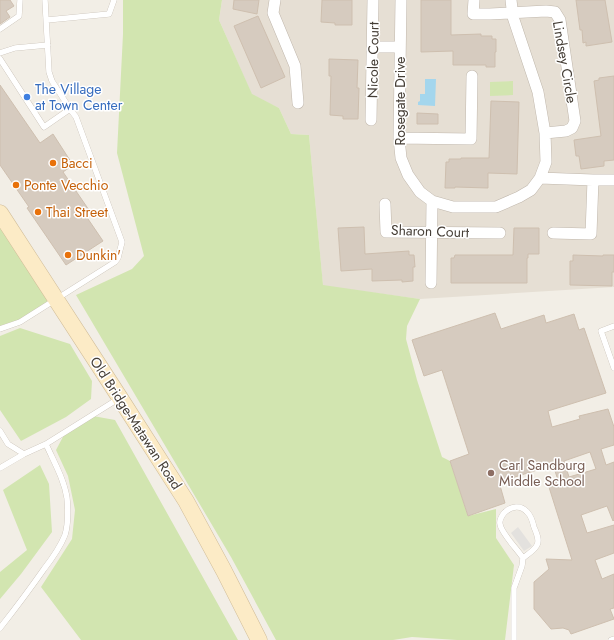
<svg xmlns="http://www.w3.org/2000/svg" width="614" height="640" font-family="Jost,sans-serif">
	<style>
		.residential { fill: #e6dfd4 }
		.green { fill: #d2e5b0 }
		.parking { fill: #e3e1de }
		.water { fill: #a4d6ed }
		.building { fill: #d6cbbf; stroke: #cebfaf; fill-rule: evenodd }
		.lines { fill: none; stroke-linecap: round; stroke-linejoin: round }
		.service-casing { stroke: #c0b7ac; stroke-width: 6 }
		.minor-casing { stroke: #c0b7ac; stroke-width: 12 }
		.secondary-casing { stroke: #d1bd98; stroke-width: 17 }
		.service { stroke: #fff; stroke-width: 5.5 }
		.minor { stroke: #fff; stroke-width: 11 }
		.secondary { stroke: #fcebc6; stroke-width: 16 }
		.shop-dot { fill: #3f7fe0; stroke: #fff; stroke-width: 1.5 }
		.food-dot { fill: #e8710a; stroke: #fff; stroke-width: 1.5 }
		.education-dot { fill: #8d6e63; stroke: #fff; stroke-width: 1.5 }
		.labels { text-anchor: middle; stroke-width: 3; stroke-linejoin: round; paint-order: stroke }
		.street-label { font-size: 14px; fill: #453e36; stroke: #fff }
		.shop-label { font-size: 14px; fill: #366cbe; stroke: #fff; text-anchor: start }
		.food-label { font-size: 14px; fill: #c56008; stroke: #fff; text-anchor: start }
		.education-label { font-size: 14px; fill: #785e54; stroke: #fff; text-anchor: start }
	</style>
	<rect width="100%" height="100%" fill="#f2eee6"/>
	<path class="residential" d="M222,0H614V287L420,299L323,286L309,135L291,134L279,108L252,95L219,20Z"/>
	<path class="green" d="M123,0H222L219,20L252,94L279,108L291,134L309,135L323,285L420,299L407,326L406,339L417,380L442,457L450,461L468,516L496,509V538L514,565L505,640H457L412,637L393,640H276L231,557L76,295L132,269L144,256L117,153L123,34Z
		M513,81V95L490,96V82Z
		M0,213L56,299L20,322L0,329Z
		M20,328L70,344L92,381L91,399L66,417L21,441L0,410V336Z
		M93,416L115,420L238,640H81L41,587L72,539L75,510L68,476L56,450L65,433Z
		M40,465L49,484L52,532L21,574L0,599V572L27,550L3,490Z"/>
	<path class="parking" d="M518,527L532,546L524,551L511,533Z"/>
	<path class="water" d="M425,79H436L435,106L418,105V102L420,101V94H425Z"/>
	<path class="building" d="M0,0H10L14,6L6,11L10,17L0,24Z
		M234,0H259L257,14L233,9Z
		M322,0H352V25H335V23L321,22Z
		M421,0H451V35L481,34V36H492V39H496V52H495V67H486V65H453V51L421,52Z
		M576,0H605L612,42L586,46V42L583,43L582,30H580Z
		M258,16L285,77L261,88L234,26Z
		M329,59L358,60L357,88H359L358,119H343V116L330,115L331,76H329Z
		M614,76V160L604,161V166L581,169L579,156H576L574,140L601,136L594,81L599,80V78Z
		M0,85L40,143L53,134L73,165L63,172L91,213L86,216L103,241L66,265L27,208L29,207L0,165Z
		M491,101L519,102L517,174L488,173V188L455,187V188H445L446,162H449V159H461V158H489Z
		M417,113L438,114V124H417Z
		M364,227L365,254L409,251V255H414L415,267H413V281L402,282V280L372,281V269L341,271L338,228Z
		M514,228H539V254H528V258H527V283H451V258H454L455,255H513Z
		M573,255L603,256V255H614V272H612V286L570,285V261H573Z
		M495,313L501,329L544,315L546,323L574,314L579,330L584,328L606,393L548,411L552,427L580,419L579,416L608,409L614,427V445L601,449L606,465L614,462V520L613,521L607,506L581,515L587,533L614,525V553L595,560L602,579L614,574V608L610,609L614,619L571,634L569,630L563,628L551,629L534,609V582L549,569L546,559L572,560L548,484L558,480L553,465L499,482L505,503L468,516L450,461L469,454L442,370L424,376L412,340ZM590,452L596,469L569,477L564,461Z"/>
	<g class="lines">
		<defs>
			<path id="service" d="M47,20L109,14L114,0
				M0,29L19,16L20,0
				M0,53L15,48L48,45
				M0,59L44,127L70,109
				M614,326L601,331L614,368
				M0,329L20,322L115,262L118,258L122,242L76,117L70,109L52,81L49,72L45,0
				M0,431L8,444L24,454L46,444L118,399
				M0,468L24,454
				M0,628C15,609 30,589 44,569C51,560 61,545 65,535C68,525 68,509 67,498C64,479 54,462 46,444
				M514,640V588L522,566L523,558C528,554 535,550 537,545C540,540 536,532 534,527C533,523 531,516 528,513C521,504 511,506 504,513C501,517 499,520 500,524C501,533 518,550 523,558
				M611,640L614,639"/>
			<path id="minor" d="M275,0L273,13L295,66L298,103
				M401,0L399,138L401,158L408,175L420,192L432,201L453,207H496L519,197L531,190L540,178L546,162L545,133L538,92L513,17L511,0
				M474,0L473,14H490L546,11L555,12L560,20L575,121L572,128L566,131L545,133
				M373,47H400
				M371,120L373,0
				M399,138L471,139L472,76
				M540,178L593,180L591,234L553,233
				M593,180H614
				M385,204L386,232L500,233
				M431,283L432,201"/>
			<path id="secondary" d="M0,213L120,398L186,501L224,571L259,640"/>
		</defs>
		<use href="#service" class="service-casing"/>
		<use href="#minor" class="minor-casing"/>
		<use href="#secondary" class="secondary-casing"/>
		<use href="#service" class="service"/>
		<use href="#minor" class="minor"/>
		<use href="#secondary" class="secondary"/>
	</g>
	<circle class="shop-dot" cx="27" cy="97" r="4"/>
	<g class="food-dot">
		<circle cx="53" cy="163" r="4"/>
		<circle cx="16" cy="185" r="4"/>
		<circle cx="38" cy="212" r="4"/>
		<circle cx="68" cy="255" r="4"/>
	</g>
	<circle class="education-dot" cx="491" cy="473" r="4"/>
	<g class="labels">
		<g class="street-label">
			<text transform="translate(373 60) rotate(-89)" y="5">Nicole Court</text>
			<text transform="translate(565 62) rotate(80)" y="5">Lindsey Circle</text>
			<text transform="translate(400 101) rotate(-90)" y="5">Rosegate Drive</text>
			<text transform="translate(430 231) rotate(2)" y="5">Sharon Court</text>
			<text transform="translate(136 423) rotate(57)" y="5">Old Bridge-Matawan Road</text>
		</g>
		<g class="shop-label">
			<text x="35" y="94">The Village<tspan x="35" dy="16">at Town Center</tspan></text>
		</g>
		<g class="food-label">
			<text x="61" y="168">Bacci</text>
			<text x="24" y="190">Ponte Vecchio</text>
			<text x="46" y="217">Thai Street</text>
			<text x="76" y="260">Dunkin'</text>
		</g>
		<g class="education-label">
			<text x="499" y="470">Carl Sandburg<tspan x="499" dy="16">Middle School</tspan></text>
		</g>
	</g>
</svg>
